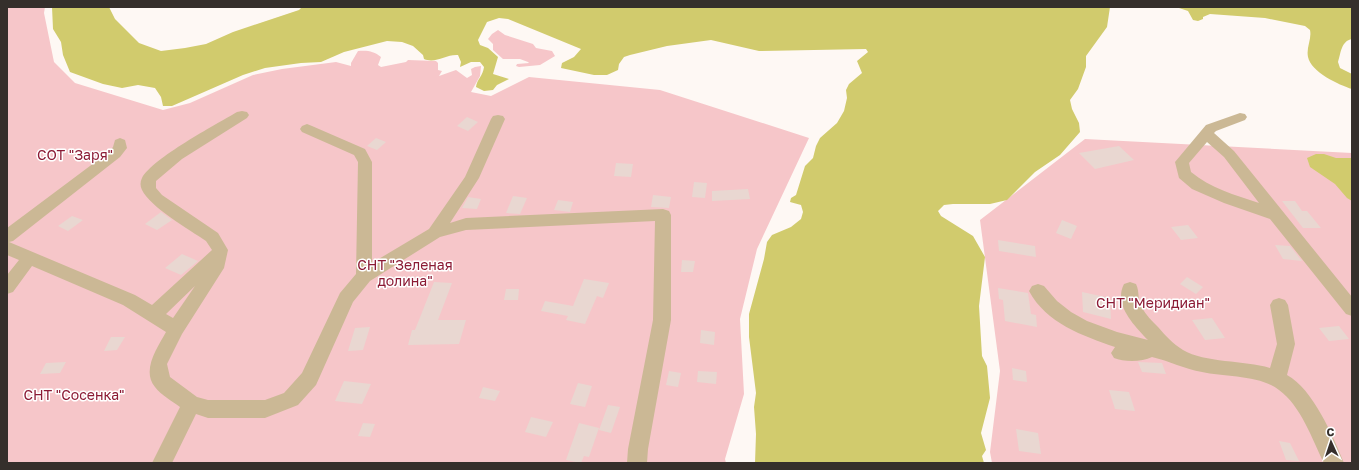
<svg xmlns="http://www.w3.org/2000/svg" width="1359" height="470" font-family="'Golos Text',sans-serif">
	<style>
		.green { fill: #f6c6c9 }
		.water { fill: #d1cb6d }
		.building { fill: #e9d7d1 }
		.lines { fill: none; stroke-linecap: round; stroke-linejoin: round }
		.minor { fill: #cbb895; fill-rule: evenodd }
		.labels { text-anchor: middle; stroke-width: 3; stroke-linejoin: round; paint-order: stroke }
		.park-label { font-size: 14px; fill: #8b1a34; stroke: #fff }
	</style>
	<rect width="100%" height="100%" fill="#fef8f4"/>
	<path class="green" d="M7,7H45L44,13L54,62L75,83L163,110L190,103L253,75L282,69L336,62L351,66V63L358,51C367,50 374,51 381,57L378,65L381,67L406,62L408,60L436,61L438,63V70L442,71L439,76L456,70L467,78L472,75L471,69L475,67L481,66L480,76L471,92L491,96L529,77L660,90L809,138L757,249L740,319L744,394L725,459L726,463H7Z
		M498,30L505,35L533,44L536,48L552,51L555,56L540,65L519,67L516,66L517,64L529,63L528,62L520,59H503L493,50V44L488,39L492,34Z
		M1085,139L1352,153V463H992L990,452L1000,371L980,220Z"/>
	<path class="water" d="M52,7H109L115,19L139,43L161,51L185,48L206,44L233,32L299,10L302,7H1110L1107,27L1086,56V67L1078,89L1070,100L1072,109L1079,123L1080,132L1060,155L1035,172L1007,200L990,204H953L944,205L938,211L941,216L973,236L985,257L979,306L982,356L987,366L990,398L981,433L986,450L982,456L984,463H755L756,434L754,407L756,393L749,337V314L764,259L767,242L772,235L791,227L801,219L803,212L801,205L790,202L791,198L796,195L805,166L813,158L816,146L820,138L837,123L844,111L847,98L846,90L849,84L862,73L857,61L868,52L866,49L759,51L711,40L667,46L630,55L624,57L619,64L618,70L607,75H594L561,68L562,63L574,57L581,49L508,19L499,18L487,22L478,40L480,45L488,48L498,57L493,74L509,79L497,85L493,90L484,91L476,87C477,79 483,76 484,67L480,62H471L460,67L461,62L458,55C446,54 436,64 424,59L423,55L413,46L402,42L387,41L344,52L321,62L301,63L265,68L243,75L172,106H163L161,97L155,88L138,85L122,88L103,84L70,72L63,55L61,42L53,29Z
		M1176,7H1352V39C1341,41 1341,53 1338,62L1340,68L1352,74V89C1339,85 1311,72 1308,57C1306,47 1312,39 1310,30L1305,26L1265,18L1210,14L1203,17V19L1198,21L1193,20L1188,11Z
		M1316,154H1324L1336,158H1352V201L1347,198L1335,184L1310,167L1307,158Z"/>
	<path class="building" d="M467,117L478,122L468,131L457,126Z
		M376,138L386,142L377,150L367,146Z
		M1119,146L1134,160L1095,169L1079,153Z
		M616,163L633,164L631,177L614,176Z
		M694,182L707,183L705,198L692,197Z
		M748,189L750,199L712,201V191Z
		M653,195L671,197L669,208L651,207Z
		M513,196L527,198L520,214L506,213Z
		M468,197L481,199L477,209L462,208Z
		M558,200L573,202L570,212L554,210Z
		M1282,201H1295L1302,211H1307L1321,228H1303Z
		M161,212L172,220L157,230L145,224Z
		M72,216L83,220L68,231L58,226Z
		M1062,220L1077,226L1071,239L1056,233Z
		M1188,225L1198,238L1181,240L1171,227Z
		M998,240L1035,246L1036,257L999,251Z
		M1275,245L1290,246L1302,261L1283,259Z
		M182,254L198,261L181,275L165,268Z
		M682,260L695,261L693,272H681Z
		M1187,277L1203,287L1196,294L1180,284Z
		M584,279L609,283L603,298L597,296L585,324L566,320L568,316L541,311L545,301L573,306Z
		M434,282L452,283L438,320H466L459,344L408,345L412,330H415Z
		M998,288L1028,293L1031,314L1036,315L1037,327L1005,321L1003,300L999,299Z
		M506,289H519L518,300H504Z
		M1082,292L1110,298L1111,319L1083,312Z
		M1212,318L1225,338L1205,340L1192,320Z
		M1339,326L1349,339L1329,341L1319,328Z
		M370,327L363,350L348,351L355,328Z
		M701,330L715,332L714,345L700,343Z
		M111,337H125L117,350L104,351Z
		M66,362L60,373L40,374L46,363Z
		M1138,362L1162,363L1166,374L1142,372Z
		M1012,368L1026,371L1027,382L1013,380Z
		M669,371L681,373L678,387L666,385Z
		M698,371L717,372L716,384L697,382Z
		M344,381L371,384L362,404L335,401Z
		M578,383L592,386L585,407L570,404Z
		M483,387L500,391L495,401L479,398Z
		M1109,390L1129,392L1135,411L1115,409Z
		M608,405L620,407L611,433L599,430Z
		M531,417L553,422L546,437L525,432Z
		M363,423L375,424L370,437L358,436Z
		M579,423L599,428L589,457L584,456L581,463L566,460Z
		M1016,429L1038,433L1041,454L1019,451Z
		M1279,441L1290,443L1299,461L1286,460Z"/>
	<g class="lines">
		<path class="minor" d="M242,111L247,112L249,115L247,118L182,159L156,181V188L162,195L218,233L228,250L224,268L182,334L167,364L170,377L197,397L208,400H265L284,393L302,373L340,293L356,274L358,162L354,155L302,132L300,129L302,126L307,124L312,126L365,149L372,162V263L429,229L465,177L491,119L493,116L498,115L503,116L505,119L479,178L450,223L466,218L663,209L669,211L671,215V320L648,449L647,463H627L628,449L653,320L655,221L466,230L440,237L370,281L353,302L316,385L298,405L265,418H208L196,414L172,463H152L180,407C172,401 161,395 155,387C141,370 158,347 166,332L123,305L32,266L13,292L7,294V275L19,260L7,255V228L110,151L113,147L115,140L120,138L125,140L127,148L120,157L13,241L9,242L135,295L152,305L212,250L206,241C190,230 150,207 142,190C140,186 140,182 142,178C153,158 215,125 237,112ZM195,286L173,318L166,314Z
			M1240,113L1245,114L1247,117L1245,120L1216,131L1214,133L1234,151L1352,297V316L1346,314L1270,219L1224,203L1192,189L1179,178L1175,162L1206,125ZM1207,142L1224,157L1259,203C1235,195 1210,188 1191,172L1189,163Z
			M1130,282L1136,284C1140,292 1137,300 1142,308C1146,315 1152,321 1158,327C1165,335 1173,344 1183,350C1205,363 1244,360 1270,368L1277,344L1270,305L1273,300L1279,298L1285,300L1288,305L1295,344L1287,375C1313,389 1333,436 1344,463H1324C1312,439 1301,406 1279,390C1261,375 1224,377 1202,372C1185,369 1169,361 1152,357C1142,362 1124,362 1114,358L1111,353L1115,347C1083,336 1046,323 1029,291L1032,286L1038,284L1044,286L1057,301L1071,312L1087,321L1117,332L1148,340C1135,326 1113,305 1124,284Z"/>
	</g>
	<g class="labels">
		<g class="park-label">
			<text x="75" y="160">СОТ "Заря"</text>
			<text x="405" y="270">СНТ "Зеленая<tspan x="405" dy="16">долина"</tspan></text>
			<text x="1153" y="308">СНТ "Меридиан"</text>
			<text x="74" y="400">СНТ "Сосенка"</text>
		</g>
	</g>
	<rect width="1359" height="470" fill="none" stroke="#352f2b" stroke-width="16"/>
	<g transform="translate(1331 442) rotate(357)" stroke="#ffffff" stroke-width="3" paint-order="stroke">
	<path d="M0-3L7 15L0 10L-7 15Z" fill="#352f2b"/>
	<text y="-6" font-size="11" font-weight="bold" text-anchor="middle" fill="#352f2b">С</text>
	</g>
</svg>
